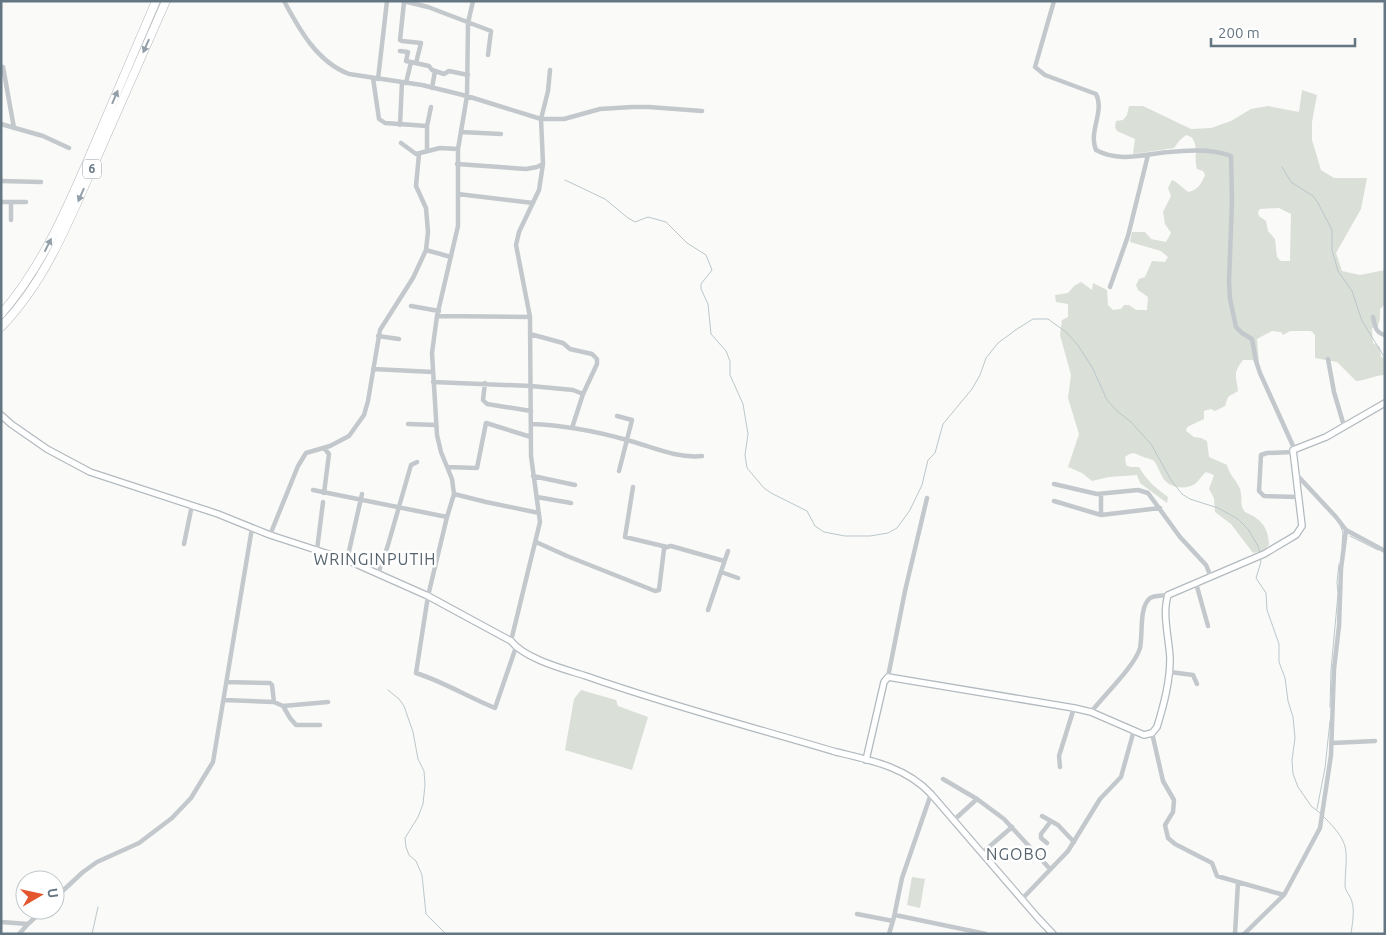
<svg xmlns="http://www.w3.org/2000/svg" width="1386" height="935" font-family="Ubuntu,sans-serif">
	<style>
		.green { fill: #dadfd7; fill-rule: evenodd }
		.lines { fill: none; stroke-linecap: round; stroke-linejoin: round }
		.stream { stroke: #bbc7cb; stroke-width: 1 }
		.secondary-casing { stroke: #b3babf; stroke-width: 8 }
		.highway-casing { stroke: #b4b9bd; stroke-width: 9 }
		.street { stroke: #c3c8cc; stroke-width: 4.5 }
		.secondary { stroke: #fff; stroke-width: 5.5 }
		.highway { stroke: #fff; stroke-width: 8 }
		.oneway { fill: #939fa8 }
		.labels { text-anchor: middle; stroke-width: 5; stroke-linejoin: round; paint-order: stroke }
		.shield { fill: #fff; stroke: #939fa8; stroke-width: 1 }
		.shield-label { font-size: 12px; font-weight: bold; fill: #657683 }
		.quarter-label { font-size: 16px; letter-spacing: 1px; fill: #57646e; stroke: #fff }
	</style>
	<rect width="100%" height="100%" fill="#fafaf8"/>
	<path class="green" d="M1302,90L1317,95L1312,122V140L1321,170L1334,178H1367L1361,209L1336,253L1342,271L1360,275L1385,270V304L1380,309V318L1378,326L1372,328L1373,343L1380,347L1381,357L1385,358V375C1374,375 1366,381 1356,381L1337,362L1315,358V335L1311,331H1290L1283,335L1281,332L1272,331L1257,339L1259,363L1252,360H1243C1233,373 1236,375 1238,391L1228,397L1225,406L1215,411L1211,409L1204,411V419L1187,427L1186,431L1194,437L1201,438L1207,441L1209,457L1227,465C1230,477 1237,480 1240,489C1243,497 1239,505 1245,512C1248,514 1253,515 1256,518C1265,524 1269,534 1269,545L1263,551L1253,553L1231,524L1215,512L1214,498L1209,489L1214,475L1206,472C1202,475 1199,481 1195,484C1185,490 1169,488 1163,478C1160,473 1158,466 1154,461C1150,458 1144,458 1139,455C1133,452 1130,453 1125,457L1126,465L1130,467H1139C1147,481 1156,488 1168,497L1167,503L1140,483L1137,475L1109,477L1092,481L1082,473L1068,467L1079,434L1068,398L1071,375L1060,335L1062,320L1068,317V304L1056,302L1055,295L1068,293L1074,286L1081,282L1092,290L1093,283L1107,290L1108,305L1113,310L1121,309L1124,305H1129L1136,310H1147L1148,297L1138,290L1136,285L1139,279L1145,277L1152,261L1165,262L1168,257L1161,251L1130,242L1132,232H1145L1151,239L1166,242L1171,233L1165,224L1163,212L1171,196L1168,188L1172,180L1176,182L1188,192C1197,191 1202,183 1205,175L1203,171L1197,169C1193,157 1201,138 1186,135L1180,140L1174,148L1133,154L1135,139L1117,131L1115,127L1116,121L1123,120L1127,115L1129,106H1143L1191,129L1211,128L1231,121L1251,109L1268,106L1299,112ZM1279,208L1291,214L1290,261H1281L1277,257L1275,239L1268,231L1266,221L1259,216L1258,212L1260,209Z
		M581,690L616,700L618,706L648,717L632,770L565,750L574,699Z
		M912,877L925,879L920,908L907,905Z"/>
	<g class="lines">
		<path class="stream" d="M1282,167L1291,182L1313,196L1318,203L1332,230V250L1338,271L1352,291L1362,321L1385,358
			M565,180L605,199L628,218L635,222L648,217L666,222L687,243L706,255L712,270L701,284V289L708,304L711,334L726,351L730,361V375L743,404L748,434L745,455L747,468L764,488L771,493L807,511L815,526L824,532L845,536H870L888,533L897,528L910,510L922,485L928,460L935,453L943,424L972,389L980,375L986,358L998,343L1017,329L1033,319H1048L1066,332L1077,344L1092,367L1107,400L1117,411L1131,422L1151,444L1171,480L1182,494L1190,499L1218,508L1238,519L1248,529L1258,546L1260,554
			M1340,525L1343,532L1342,546
			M1350,536L1378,550
			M1260,558L1261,562L1256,578L1266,593L1267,610L1279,644V662L1285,678L1288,701L1293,717L1295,738L1292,760L1293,774L1298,787L1305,797L1311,806L1320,813
			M388,690L399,699L404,706L413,732L418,759L424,771L425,785L423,804L418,817L405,838L406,847L409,855L416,861L422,875L426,914L446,934
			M1330,707L1331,670L1338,594L1337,582L1339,564
			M1317,809L1325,768L1330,721
			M1324,817C1352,845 1346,849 1345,885C1345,892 1351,896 1352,902C1355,911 1352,925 1351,934
			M92,934L98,907"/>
		<defs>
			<path id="secondary" d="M1,415L11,424L47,449L90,472L218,514L270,535L347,560L428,596L511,641C525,659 564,669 586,676C668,705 752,727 836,752C870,760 906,767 931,794L1038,918L1053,934
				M866,760L884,682L888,677L1074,708L1091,712L1144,735L1152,733L1157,727C1164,704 1170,682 1170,658C1169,638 1162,614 1168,595L1264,554L1296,535L1302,526L1293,450L1326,437L1385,403"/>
			<path id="highway" d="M1,314C43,266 68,206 93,148C114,99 135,50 156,1
				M1,327C44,283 68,224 92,169C117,113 141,57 166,1"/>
		</defs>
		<use href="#secondary" class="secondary-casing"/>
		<use href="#highway" class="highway-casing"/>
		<path class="street" d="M284,1C299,29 317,62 349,74L422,85L467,96L541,119H564L600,109L632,107H649L702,111
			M403,1L428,7L491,31L488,55
			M473,1L468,23L467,96L458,149V226L437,316L432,353L437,435L441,452L452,479L454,494L447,517L428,596L416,673C444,682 468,697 495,708L516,647
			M1054,1L1035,67L1045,75L1096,94C1105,111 1088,132 1096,150C1120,163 1144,154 1169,152C1187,150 1214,149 1231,156L1232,200L1229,282L1230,299L1236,327L1242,333L1252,339L1256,361L1260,373L1294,448
			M404,2L400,40L402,41L421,43L416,63
			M400,51L408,52L406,61L411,62
			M3,67L14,128
			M373,78L379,119L385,123L427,126V151
			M378,79L387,1
			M406,83L411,62L429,66L432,70L444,74L449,71L468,75
			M432,88L435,71
			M1,124L43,136L69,148
			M400,125L402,82
			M427,126L431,107
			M461,132L501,134
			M401,143L416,154L440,148L458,149
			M457,164L526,169L537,167L543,164L541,119L548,91L550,70
			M1,181L41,182
			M458,194L533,203
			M1,202H26
			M11,220V202
			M426,250L451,257
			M1110,287L1128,236L1148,155
			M411,306L439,311
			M437,316L530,317
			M1373,317C1375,325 1375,333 1385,335
			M530,334L563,343L570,349L592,354L597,359V364L583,394L572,428
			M378,336L399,339
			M1328,359L1334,392L1344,426
			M373,369L433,372
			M433,382L531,386L573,390L583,394
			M485,383L483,400L487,404L531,411
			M617,416L632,420L619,471
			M408,424L436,425
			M531,424C563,425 595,431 627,440C650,446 677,459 702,456
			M1293,452L1267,453L1261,455L1259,491L1264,496L1298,497
			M447,467L477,468L486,423L531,437
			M1296,474L1336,517L1346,530L1385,551
			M533,476L575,485
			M1054,484L1097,494L1138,490L1148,493L1180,537L1206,565L1211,577
			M633,487L625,537L667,547
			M313,490L447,517
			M324,493L329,454L324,448
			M454,494L486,502L539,513
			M1101,494V515
			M537,497L571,503
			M1054,501L1101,515L1160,508
			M270,535L298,466L306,453L330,446L349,436L364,415L368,401L380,330L413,278L426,250L428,232L426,208L416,186L419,154
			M536,542L567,556L655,591L659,590L664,549L667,547L671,546L724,561
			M184,544L192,505
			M317,550L323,502
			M347,560L362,494
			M721,572L738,578
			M378,574L388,545L411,465L417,462
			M1196,583L1208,626
			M708,610L728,551
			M511,641L540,522L531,456L530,317L516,245L519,232L539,190L543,164
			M1170,672L1193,675L1197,684
			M888,677L905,591L927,498
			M227,682L270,683L272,685L274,702
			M224,700L274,702L283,706L328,702
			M283,706L290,718L296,725H320
			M1091,712C1104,695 1135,666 1140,648C1143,634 1139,609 1149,599C1153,595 1162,596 1168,595
			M1152,733L1163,781L1174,800L1173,812L1165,825L1168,838L1175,844L1212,863L1217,876L1238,882L1235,934
			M1332,743L1375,741
			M1060,767L1059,756L1074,708
			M943,779L977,799L1004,819L1050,869
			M1042,816L1058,825L1074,842
			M954,820L977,799
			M1047,843L1041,838V834L1051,821
			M982,853L1012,827
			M1238,882L1284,895
			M55,898L83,872L97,862L139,843L172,818L191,798L213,762L252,528
			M1022,899L1068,851L1100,799L1121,777L1134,730
			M857,914L893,921
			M895,915L986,934
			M1,922L28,924L43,910
			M19,934L28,924
			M889,934L894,917L902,878L931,794
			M1244,934L1284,895L1320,828L1331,755L1334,669L1339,626L1341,569L1346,530"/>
		<use href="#secondary" class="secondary"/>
		<use href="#highway" class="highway"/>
	</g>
	<defs><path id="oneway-solid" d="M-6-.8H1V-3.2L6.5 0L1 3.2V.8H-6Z" transform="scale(1.25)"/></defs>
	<g class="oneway">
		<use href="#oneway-solid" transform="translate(146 46) rotate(114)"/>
		<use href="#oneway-solid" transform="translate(115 97) rotate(-67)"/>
		<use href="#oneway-solid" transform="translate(81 195) rotate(114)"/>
		<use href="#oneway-solid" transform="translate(48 245) rotate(-63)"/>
	</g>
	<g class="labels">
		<rect class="shield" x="83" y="159.5" width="18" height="19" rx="4"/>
		<g class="shield-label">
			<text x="92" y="173">6</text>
		</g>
		<g class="quarter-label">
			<text x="375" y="565">WRINGINPUTIH</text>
			<text x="1017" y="860">NGOBO</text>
		</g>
	</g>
	<rect width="1386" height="935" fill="none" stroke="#657683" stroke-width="5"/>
	<g transform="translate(40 895) rotate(81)"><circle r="24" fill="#ffffff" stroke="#c1c8cd"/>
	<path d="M0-4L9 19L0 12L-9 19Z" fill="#e4572e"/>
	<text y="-8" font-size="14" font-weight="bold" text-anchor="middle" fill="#657683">U</text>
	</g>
	<path d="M1211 38v8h144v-8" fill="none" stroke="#657683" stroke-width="2.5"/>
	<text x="1218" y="38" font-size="15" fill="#657683" stroke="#ffffff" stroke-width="4" paint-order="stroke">200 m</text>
</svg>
